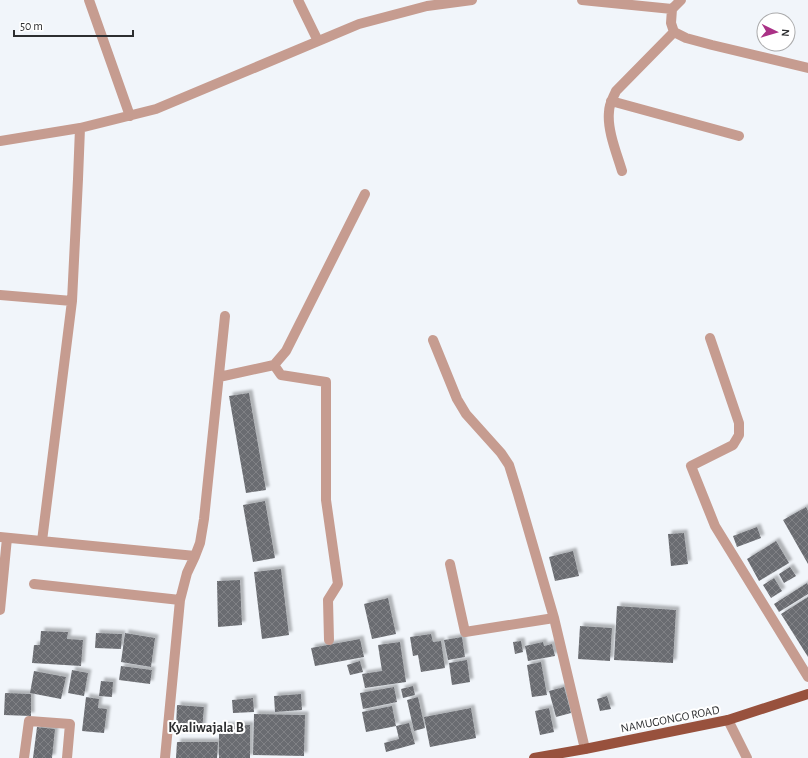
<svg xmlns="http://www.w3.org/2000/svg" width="808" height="758" font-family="'Alegreya Sans',sans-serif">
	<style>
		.building { fill: url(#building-cross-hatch); filter: url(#shadow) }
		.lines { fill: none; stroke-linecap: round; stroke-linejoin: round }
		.minor { stroke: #c69c90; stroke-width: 10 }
		.major { stroke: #98513d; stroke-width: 10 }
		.labels { text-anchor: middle; stroke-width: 4; stroke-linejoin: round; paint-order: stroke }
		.street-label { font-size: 12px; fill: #2d2e30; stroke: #fff }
		.quarter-label { font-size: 14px; font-weight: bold; fill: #2d2e30; stroke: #fff }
	</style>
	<defs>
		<pattern id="building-cross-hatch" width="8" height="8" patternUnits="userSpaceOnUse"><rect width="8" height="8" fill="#6a6c71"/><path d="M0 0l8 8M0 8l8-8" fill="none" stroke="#808185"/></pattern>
		<filter id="shadow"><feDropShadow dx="3.5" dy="-3.5" stdDeviation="1" flood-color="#0004"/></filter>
	</defs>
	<rect width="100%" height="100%" fill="#f1f5fa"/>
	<path class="building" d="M249,393L266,490L246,493L229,396Z
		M265,501L275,558L253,562L243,505Z
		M806,507L808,511V564L783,520Z
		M757,527L761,538L737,547L733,536Z
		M684,533L688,564L671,566L668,534Z
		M776,541L789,563L759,581L747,559Z
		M573,551L579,576L555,581L549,557Z
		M790,567L796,576L784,583L779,574Z
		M281,569L289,635L262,639L254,572Z
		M774,578L782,591L771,598L763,585Z
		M240,580L242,625L218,627L217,581Z
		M807,583L808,585V594L779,612L774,604Z
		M808,597V657L781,614Z
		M388,598L396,634L372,639L364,604Z
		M617,606L676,610L673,663L614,660Z
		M580,626L612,628L610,661L578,659Z
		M41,631L68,632L67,639L83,640L81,666L32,663L34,645H40Z
		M96,633L122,634L121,649L95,648Z
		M125,633L155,638L151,667L121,662Z
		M431,634L433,642L441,641L445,668L421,672L418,655L413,656L410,637Z
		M462,637L465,657L448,660L444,640Z
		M360,639L364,657L315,666L311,648Z
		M521,641L523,652L515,654L513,642Z
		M400,642L406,682L365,688L362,674L382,671L378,645Z
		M543,642L544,646L552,644L555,656L528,661L525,646Z
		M467,660L470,682L452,685L449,663Z
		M360,661L363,672L350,675L347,665Z
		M541,662L547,695L532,697L527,665Z
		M121,666L152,670L150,684L119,680Z
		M72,670L88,673L84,696L68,693Z
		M34,671L66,677L61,699L30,693Z
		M101,681L113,682L112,697L99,696Z
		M413,686L415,695L403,698L401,689Z
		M394,687L397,702L363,709L360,693Z
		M564,687L571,713L556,717L549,691Z
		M5,693L31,694V716L4,715Z
		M301,694L302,710L275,712L274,696Z
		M607,696L611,709L600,711L597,699Z
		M86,697L99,699L98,708L107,709L104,733L82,731Z
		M418,697L425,728L414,731L407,700Z
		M253,698L254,712L233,713L232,700Z
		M177,705L204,707L202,730L176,728Z
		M392,706L396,726L366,732L362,712Z
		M471,708L476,738L430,747L424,717Z
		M549,708L554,732L540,735L535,711Z
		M254,714L305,715L304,756L253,755Z
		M409,723L415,744L386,752L384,743L399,739L396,726Z
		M250,725V758H219V726Z
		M37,727L55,729L52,758H33Z
		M177,742H218L217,758H176Z"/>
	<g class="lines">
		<path class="minor" d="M89,0L130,116
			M298,0L318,41
			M582,0L672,9L681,0
			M672,9L671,23L674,32L686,38L712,45L808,68
			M611,101L739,136
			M0,141L80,128L156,109L359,24L427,6L472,0
			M622,171C617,154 607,130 609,112C609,104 613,98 616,91L674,32
			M0,295L72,301
			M710,338L739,423V435L733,445L691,466L715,526L808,677
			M433,340L457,399L466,414L501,453L509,465L518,494L554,618L585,749
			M274,365L281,375L326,382V500L338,584L328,600L329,640
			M219,377L274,365L286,351L365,194
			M0,537L195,556
			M42,541L72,301L78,179L80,128
			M450,564L465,632L554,618
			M34,584L180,600
			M0,610L7,538
			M728,720L747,758
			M24,758L29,721L70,724L67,758
			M165,758L180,600L187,573L195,556L200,543L204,519L225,316"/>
		<path class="major" d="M534,758L585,749L728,720L808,694"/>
	</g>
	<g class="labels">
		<g class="street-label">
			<text transform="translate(670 719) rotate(-11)" y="4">NAMUGONGO ROAD</text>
		</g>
		<g class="quarter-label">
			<text x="206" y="732">Kyaliwajala B</text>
		</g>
	</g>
	<g transform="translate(776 32) rotate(95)"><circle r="19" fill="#ffffff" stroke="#ababac"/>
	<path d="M0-3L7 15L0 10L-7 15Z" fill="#aa3186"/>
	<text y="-6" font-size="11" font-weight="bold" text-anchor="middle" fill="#2d2e30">N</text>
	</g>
	<path d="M14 30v6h119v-6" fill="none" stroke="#2d2e30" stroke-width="2"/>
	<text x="20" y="30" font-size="12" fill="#2d2e30" stroke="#ffffff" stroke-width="3" paint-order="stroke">50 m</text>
</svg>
